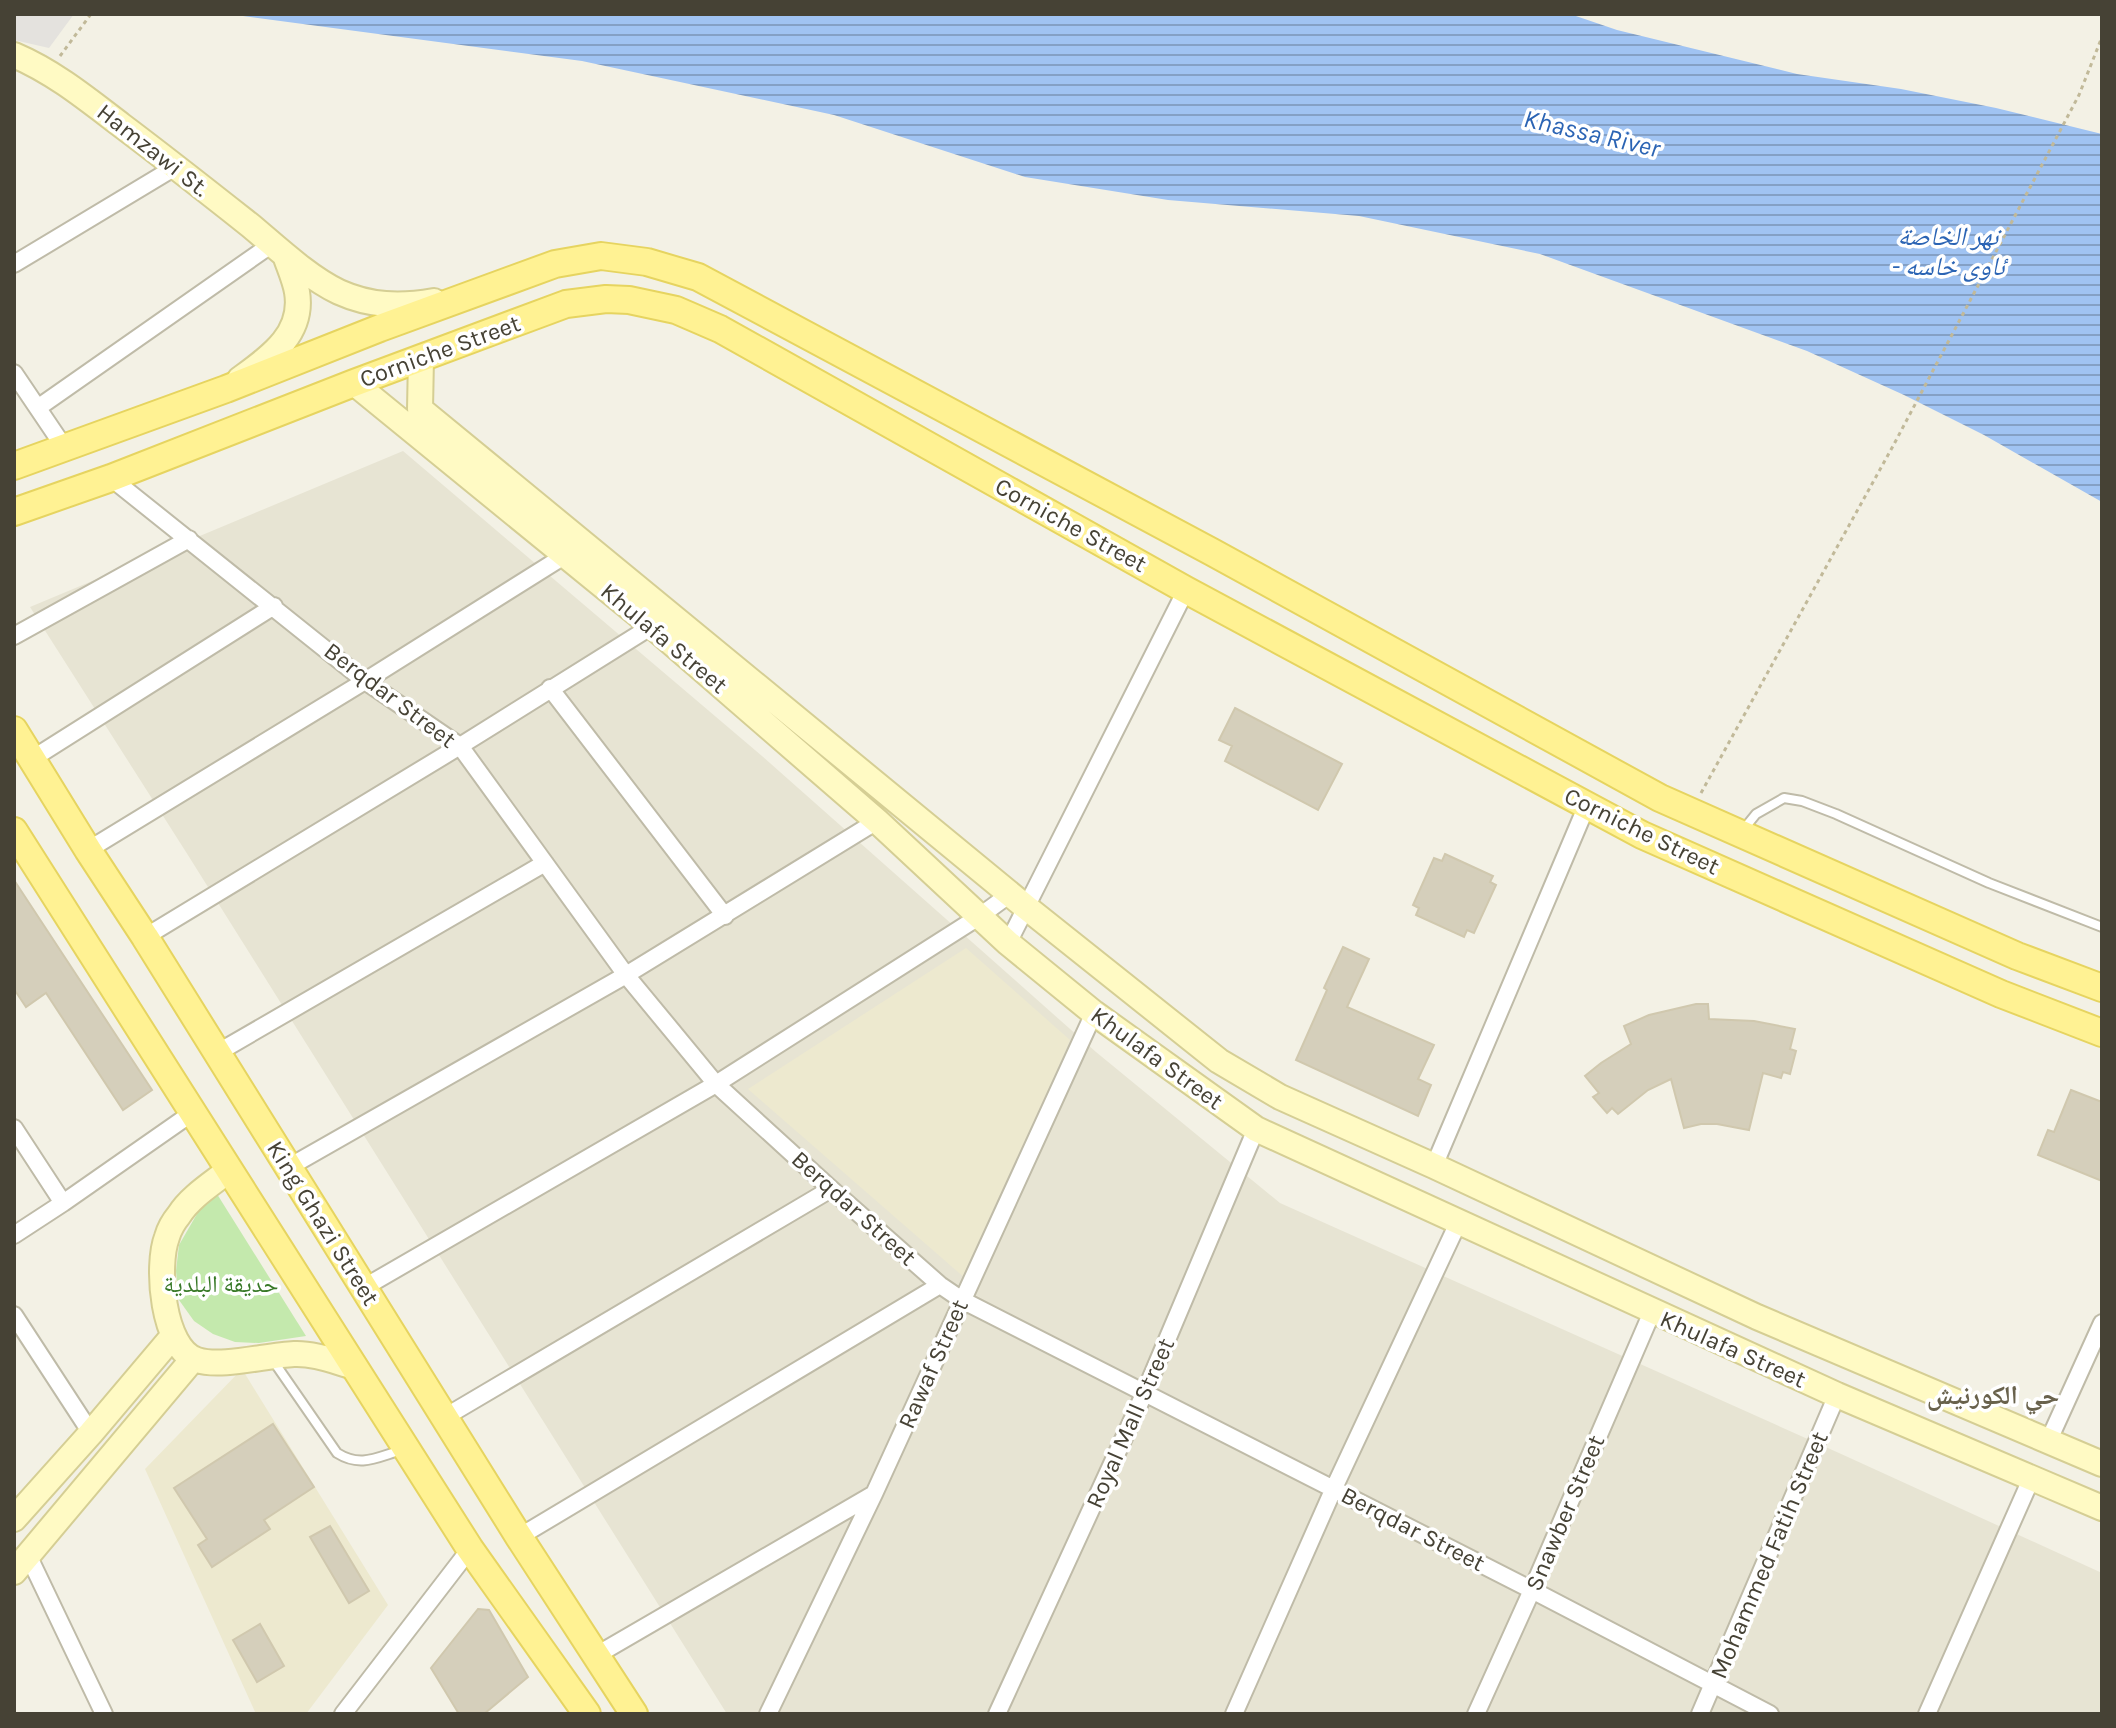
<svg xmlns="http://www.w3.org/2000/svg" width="2116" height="1728" font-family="Karla,'Noto Naskh Arabic',sans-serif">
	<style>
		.residential { fill: #e7e4d3 }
		.education { fill: #ede9cf }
		.park { fill: #c4e9ad }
		.parking { fill: #e4e2de }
		.water { fill: url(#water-rules) }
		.building { fill: #d5cfbb; stroke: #d0c8ae; stroke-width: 2 }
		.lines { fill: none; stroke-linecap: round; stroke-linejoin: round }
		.lane-casing { stroke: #bfbba8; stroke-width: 12 }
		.street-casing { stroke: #bfbba8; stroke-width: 20 }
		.secondary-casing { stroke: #d5ce94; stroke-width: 28 }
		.primary-casing { stroke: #e6d460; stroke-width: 30 }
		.path { stroke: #c1b999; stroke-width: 3; stroke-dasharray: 4 4; stroke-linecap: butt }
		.lane { stroke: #fff; stroke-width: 8 }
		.street { stroke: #fff; stroke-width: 16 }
		.secondary { stroke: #fffac4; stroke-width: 24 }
		.primary { stroke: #fff293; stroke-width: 26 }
		.labels { text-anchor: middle; stroke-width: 7; stroke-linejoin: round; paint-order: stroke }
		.street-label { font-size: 24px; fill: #464235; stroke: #fff }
		.park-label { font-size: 24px; fill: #387927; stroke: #fff }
		.water-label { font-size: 26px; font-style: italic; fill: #2b64b4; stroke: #fff }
		.neighbourhood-label { font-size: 26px; font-weight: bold; fill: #69624c; stroke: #fff }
	</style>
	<defs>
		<pattern id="water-rules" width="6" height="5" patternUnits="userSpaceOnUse" patternTransform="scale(2)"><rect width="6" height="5" fill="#a0c3f2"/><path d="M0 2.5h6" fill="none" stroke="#84a0c5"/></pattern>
	</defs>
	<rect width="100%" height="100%" fill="#f3f1e5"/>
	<path class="residential" d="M403,451L762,756L1096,1052L1280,1203L1839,1453L2102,1573V1714H727L186,852L30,607Z"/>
	<path class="education" d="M966,948L1070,1040L966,1279L748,1089Z
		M242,1369L388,1605L306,1714H256L145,1469Z"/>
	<path class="park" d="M217,1194L306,1336L259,1343L235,1342L213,1334L194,1321L179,1300L176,1271L179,1245L201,1207Z"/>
	<path class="parking" d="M14,14H74L49,48L14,40Z"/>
	<path class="water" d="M228,14H1570L1617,30L1797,74L1901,89L1996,108L2102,134V502L1984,435L1904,395L1807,351L1540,254L1359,216L1168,200L1025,177L834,115L582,61Z"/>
	<path class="building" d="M1235,708L1342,764L1318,810L1225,761L1232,746L1219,740Z
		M1445,854L1493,876L1490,882L1496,885L1474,933L1467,930L1464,937L1416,915L1419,908L1413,905L1434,858L1442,861Z
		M14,880L152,1090L123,1110L46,993L26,1007L14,989Z
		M1343,947L1369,959L1347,1007L1434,1045L1418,1079L1431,1085L1418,1116L1296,1060L1327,990L1324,988Z
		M1696,1004H1708L1709,1019L1754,1021L1795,1029L1790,1049L1796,1051L1790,1074L1783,1072L1781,1078L1763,1073L1749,1130L1717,1124H1701L1684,1128L1671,1079L1648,1090L1618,1114L1612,1108L1607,1113L1593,1097L1599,1093L1585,1076L1601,1063L1631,1044L1624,1026L1649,1015Z
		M2071,1090L2102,1102V1181L2038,1155L2048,1130L2054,1132Z
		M273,1424L314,1487L264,1520L270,1529L212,1567L198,1545L207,1539L174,1488Z
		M330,1526L369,1591L349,1603L310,1537Z
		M478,1609L489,1610L528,1677L484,1714H459L431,1668Z
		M260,1624L284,1666L257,1682L233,1640Z"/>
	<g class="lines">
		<defs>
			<path id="lane" d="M1743,830L1756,814L1784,798L1802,801L1836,814L1989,883L2102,927
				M272,1359L337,1453C361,1468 377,1457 402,1450"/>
			<path id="street" d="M14,264L177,166
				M14,373L64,447
				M39,407L272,244
				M111,478L365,681L460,746L626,975L716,1084L831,1189L940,1285L962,1300L1532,1590L1770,1714
				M14,636L189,539
				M550,688L725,916
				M32,759L274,606
				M88,850L365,681L564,556
				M145,937L460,746L652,626
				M1008,943L1186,590
				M217,1053L545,863
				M14,1128L63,1203
				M1434,1166L1587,805
				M289,1167L626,975L877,821
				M14,1235L63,1203L192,1113
				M363,1288L716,1084L980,916L1010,894
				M14,1315L91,1433
				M445,1417L831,1189
				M2048,1442L2102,1323
				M519,1537L940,1285
				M28,1555L104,1714
				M595,1656L874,1494
				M343,1714L470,1549
				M768,1714L874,1494L1094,1013
				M997,1714L1145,1392L1256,1129
				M1234,1714L1334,1488L1458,1223
				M1476,1714L1532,1590L1652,1312
				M1700,1714L1837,1395
				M1927,1714L2032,1477"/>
			<path id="secondary" d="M14,55C54,72 87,99 121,125C165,158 208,192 251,226C276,247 309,278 339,292C370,306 400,307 434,301
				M421,358L420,409L1027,908L1219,1061L1280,1097L1434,1166L1757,1317L2102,1464
				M240,379C270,357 304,334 297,292C295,280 289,267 285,255
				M354,383L652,626L877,821L1008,943L1094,1013L1256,1129L1837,1395L2102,1508
				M229,1170C213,1183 190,1197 179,1215C174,1221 169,1230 167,1237C156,1265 162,1349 197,1360C221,1368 267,1355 294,1354C314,1353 336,1362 355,1367
				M14,1519L91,1433L173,1336
				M14,1572L193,1359"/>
			<path id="primary" d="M14,466L226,389L380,328L555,264L601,256L647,262L698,277L1212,552L1660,798L2017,956L2102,988
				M14,512L111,478L354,383L566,304L606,299L629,300L676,310L720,329L1186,590L1642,835L2001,994L2102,1033
				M14,730L88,850L145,937L519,1537L634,1714
				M14,831L470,1549L587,1714"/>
		</defs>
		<use href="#lane" class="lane-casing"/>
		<use href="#street" class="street-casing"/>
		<use href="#secondary" class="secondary-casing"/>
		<use href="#primary" class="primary-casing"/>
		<path class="path" d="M60,56L91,14
			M1701,793L1893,446L2079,95L2102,37"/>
		<use href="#lane" class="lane"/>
		<use href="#street" class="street"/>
		<use href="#secondary" class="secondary"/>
		<use href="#primary" class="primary"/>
	</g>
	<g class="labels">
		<g class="street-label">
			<text transform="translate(153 150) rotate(38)" y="8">Hamzawi St.</text>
			<text transform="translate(440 351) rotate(-20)" y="8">Corniche Street</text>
			<text transform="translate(1071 525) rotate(29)" y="8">Corniche Street</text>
			<text transform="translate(664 638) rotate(40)" y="8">Khulafa Street</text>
			<text transform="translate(390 695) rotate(37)" y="8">Berqdar Street</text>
			<text transform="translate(1642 831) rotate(26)" y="8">Corniche Street</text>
			<text transform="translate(1157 1058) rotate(36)" y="8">Khulafa Street</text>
			<text transform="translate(854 1208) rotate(42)" y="8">Berqdar Street</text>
			<text transform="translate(323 1223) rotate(58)" y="8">King Ghazi Street</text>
			<text transform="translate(1733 1349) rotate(24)" y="8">Khulafa Street</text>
			<text transform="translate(933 1364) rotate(-66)" y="8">Rawaf Street</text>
			<text transform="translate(1130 1423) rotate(-66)" y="8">Royal Mall Street</text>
			<text transform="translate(1565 1513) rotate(-67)" y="8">Snawber Street</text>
			<text transform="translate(1413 1529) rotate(27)" y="8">Berqdar Street</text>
			<text transform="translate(1769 1555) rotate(-67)" y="8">Mohammed Fatih Street</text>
		</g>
		<g class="park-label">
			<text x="221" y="1292">حديقة البلدية</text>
		</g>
		<g class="water-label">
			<text transform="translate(1592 133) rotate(13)" y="9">Khassa River</text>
			<text x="1948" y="245">نهر الخاصة<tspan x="1948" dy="30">- ئاوی خاسە</tspan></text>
		</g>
		<g class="neighbourhood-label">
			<text x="1993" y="1404">حي الكورنيش</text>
		</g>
	</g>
	<rect width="2116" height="1728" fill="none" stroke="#464235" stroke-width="32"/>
</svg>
